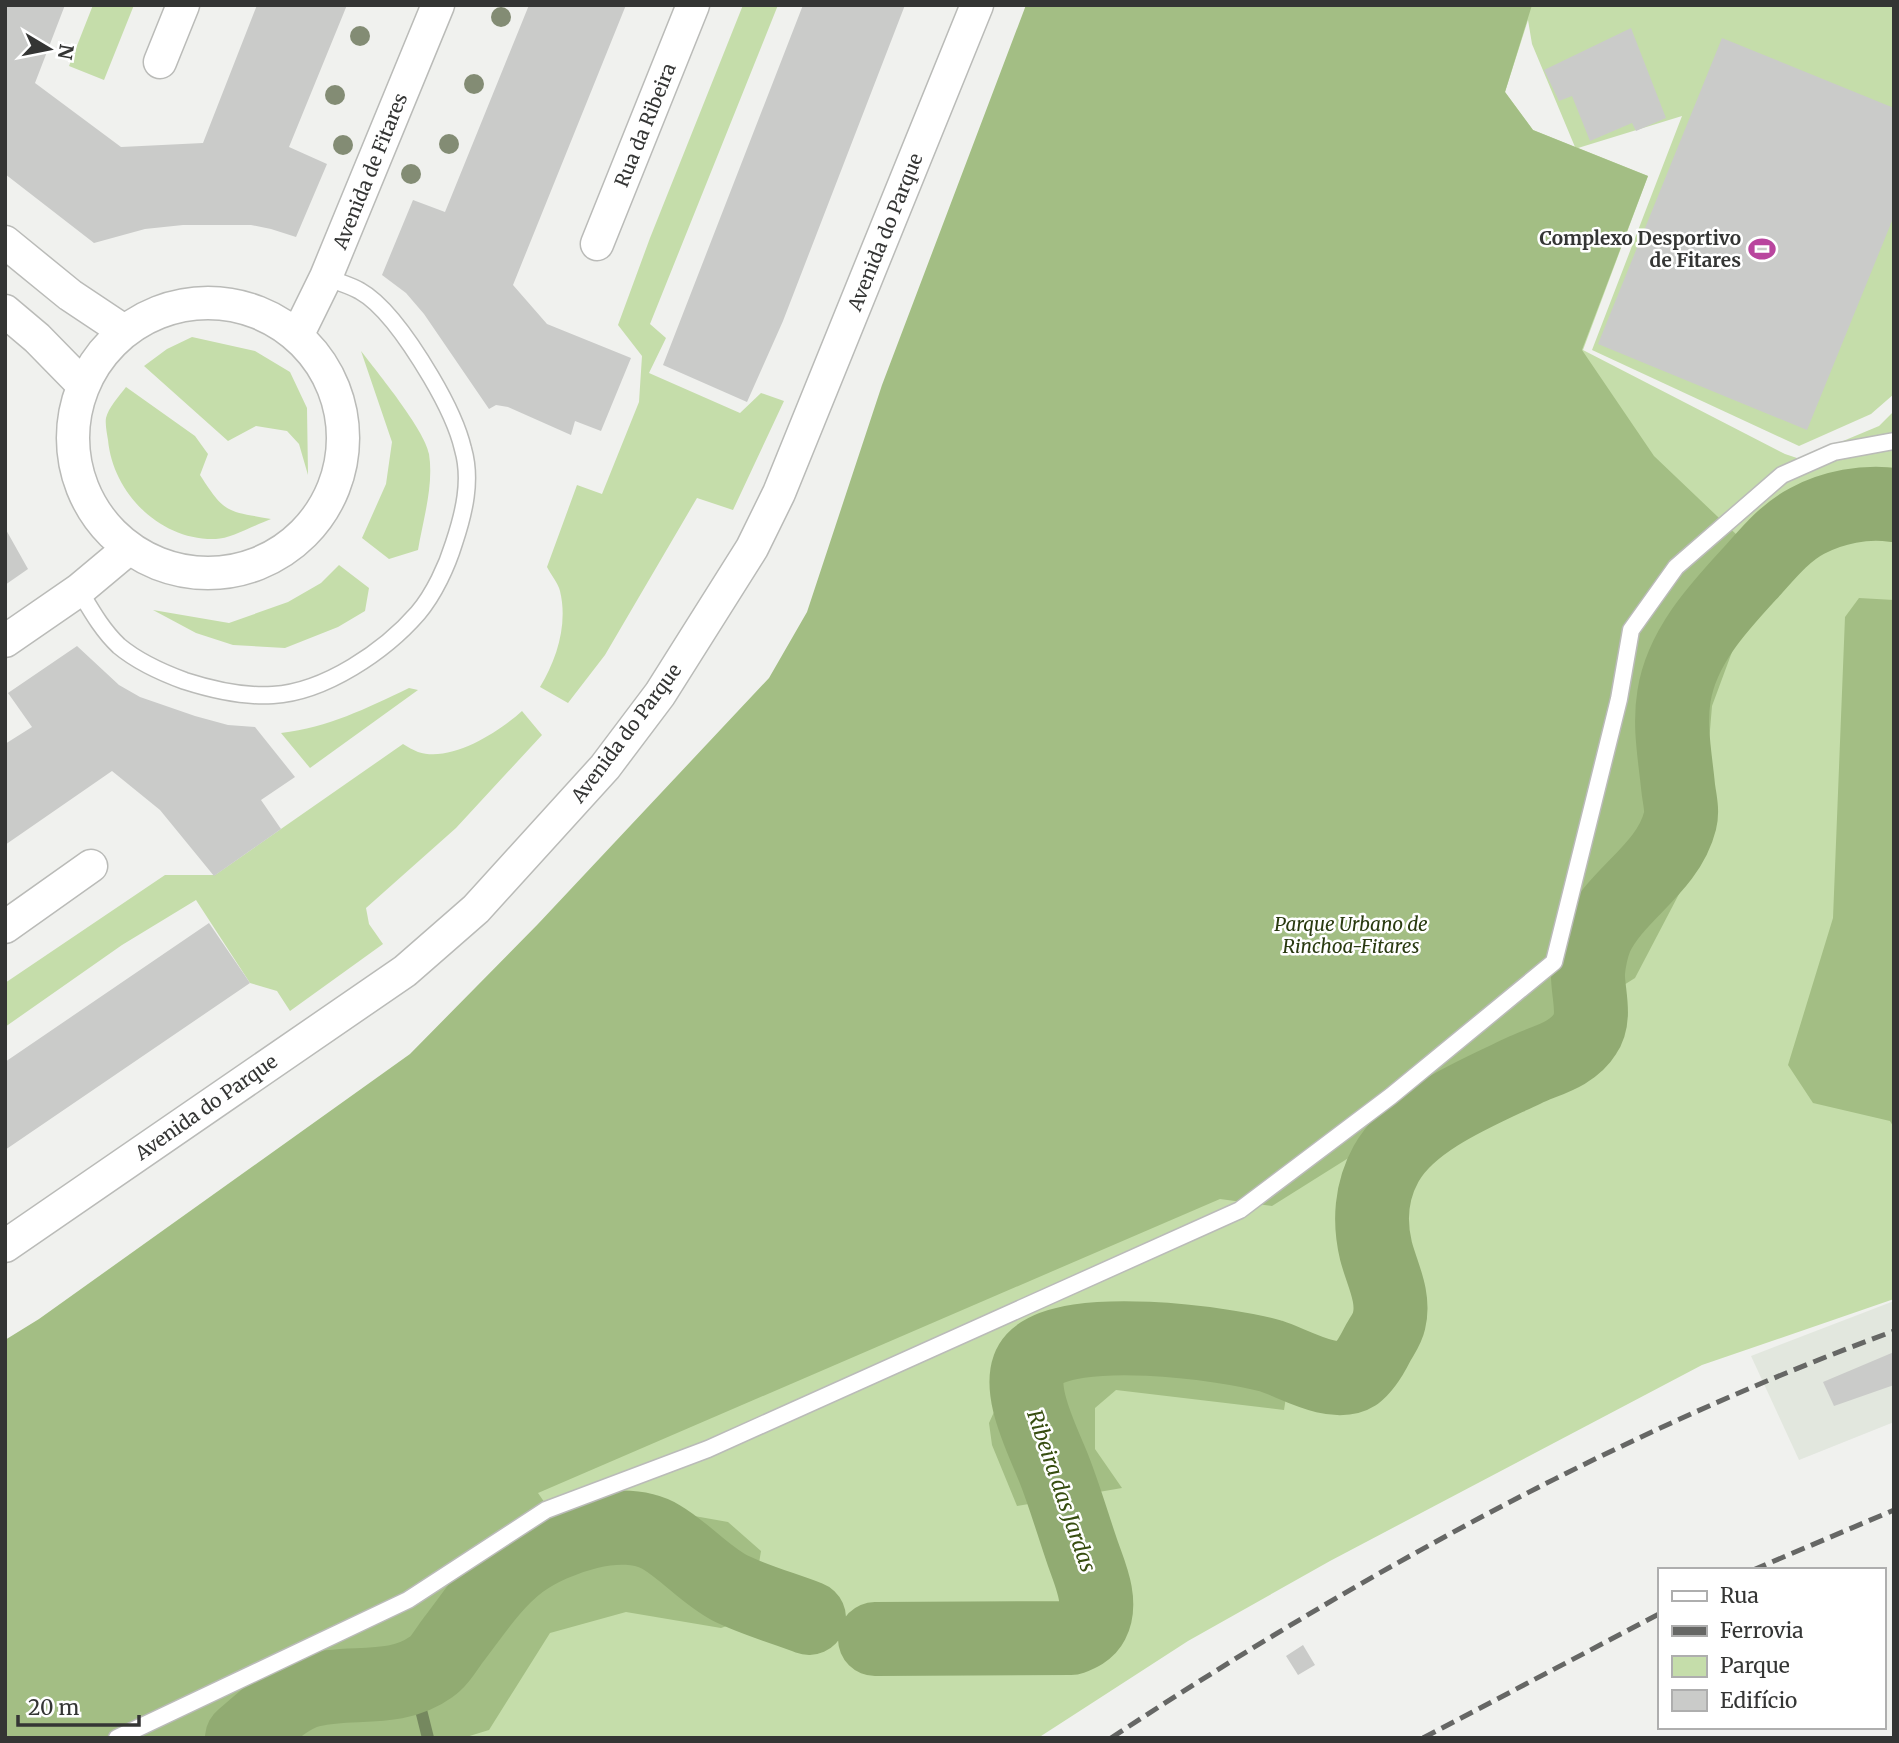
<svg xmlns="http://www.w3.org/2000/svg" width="1899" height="1743" font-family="Merriweather,serif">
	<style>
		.built { fill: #e2e7de }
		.green { fill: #c5ddaa; fill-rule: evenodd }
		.forest { fill: #a3be84 }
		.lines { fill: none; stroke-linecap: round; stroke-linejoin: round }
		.stream { stroke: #75885f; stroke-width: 12 }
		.river { stroke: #91ab72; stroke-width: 74 }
		.building { fill: #cacbc9 }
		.lane-casing { stroke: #babbb8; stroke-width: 19 }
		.street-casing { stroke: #babbb8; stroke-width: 35 }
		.lane { stroke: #fff; stroke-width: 16 }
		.street { stroke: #fff; stroke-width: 32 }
		.rail { stroke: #666765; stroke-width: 5; stroke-dasharray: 14 7; stroke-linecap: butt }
		.tree { fill: #838c74 }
		.labels { text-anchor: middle; stroke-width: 5; stroke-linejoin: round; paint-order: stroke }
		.street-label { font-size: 19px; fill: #343534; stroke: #fff }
		.poi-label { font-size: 19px; font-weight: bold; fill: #343534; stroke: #fff; text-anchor: end }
		.park-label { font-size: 19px; font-style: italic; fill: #293a10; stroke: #fff }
		.water-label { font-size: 21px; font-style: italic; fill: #364d0f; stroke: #fff }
	</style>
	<rect width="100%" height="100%" fill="#f0f1ee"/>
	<path class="built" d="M1894,1301V1422L1799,1460L1751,1356Z"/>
	<path class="green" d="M93,5H134L104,80L69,66Z
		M743,5H778L650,324L666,338L649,373L740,413L761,393L784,401L733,510L697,498L605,655L568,703L540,687C557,659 568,624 560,591C558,583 551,575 547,567L577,485L602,494L639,402L642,356L618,325L650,238Z
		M1056,5H1894V394L1871,414L1799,446L1592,350L1682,116L1578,148L1648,176L1583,350L1785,454L1800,459L1879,426L1894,411V1299L1702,1365L1330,1561L1188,1641L1038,1738H5L712,858ZM1528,20L1532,44L1575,147L1533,130L1505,92Z
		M192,337L255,351L290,372L307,408L308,475L299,444L287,431L256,426L228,441L144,366L167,349Z
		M361,351C377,372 425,430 429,454C434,485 423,520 418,550L389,559L362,538L386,484L392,442Z
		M126,387L195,436L208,454L200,475C225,514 227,511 271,519C257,524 230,539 216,539C160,541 113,493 108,440C107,434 105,424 106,418C108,408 120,395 126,387Z
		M339,565L369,588L365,611L338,627L285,648L233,645L196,633L153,610L229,623L288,602L321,583Z
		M409,688L418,690L310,768L281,733C329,727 365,709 409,688Z
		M522,711L542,735L456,828L366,908L369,924L383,944L290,1011L277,991L250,983L196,900L122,945L5,1027V983L165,875H215L403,744C408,747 413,750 418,752C451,763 499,732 522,711Z"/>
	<path class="forest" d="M1026,5H1532L1505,92L1533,130L1648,176L1582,350L1654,456L1782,578L1739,633L1712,706L1703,814L1689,875L1635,978L1272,1206L1220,1199L538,1493L556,1519L683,1514L728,1522L761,1551L750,1618L721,1628L626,1612L550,1633L489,1730L463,1738H5V1340L39,1319L410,1054L538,924L769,678L807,612L882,385Z
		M1859,598L1894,600V1128L1890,1121L1813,1103L1788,1065L1833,918L1845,617Z
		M1073,1326L1270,1334L1289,1378L1284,1410L1116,1390L1095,1408V1449L1122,1488L1017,1506L992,1445L989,1423L1009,1379L1028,1346Z"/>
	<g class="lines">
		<path class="stream" d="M413,1678L428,1738"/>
		<path class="river" d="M875,1639L1071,1638C1079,1635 1088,1631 1092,1623C1103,1602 1090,1574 1083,1554C1073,1525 1065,1497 1054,1469C1044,1443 1012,1383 1034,1359C1068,1322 1225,1343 1271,1356C1293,1363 1334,1388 1356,1374C1365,1367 1372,1355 1377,1345C1381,1337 1387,1330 1389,1321C1395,1297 1382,1274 1376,1251C1369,1222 1371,1191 1386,1164C1411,1119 1479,1092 1525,1070C1546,1060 1572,1055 1585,1034C1597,1017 1587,991 1588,972C1589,961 1592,947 1596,937C1616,894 1668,869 1680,821C1683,810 1679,797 1678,786C1675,756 1669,726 1674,696C1682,645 1721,605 1754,569C1770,551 1786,532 1807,521C1833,507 1865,501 1894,505
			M242,1738C263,1721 286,1696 312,1690C352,1680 395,1693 431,1667C440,1661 447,1648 454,1639C474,1613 494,1582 521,1562C554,1538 622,1514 661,1537C685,1551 705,1575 730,1588C754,1600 783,1608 809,1618"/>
	</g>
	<path class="building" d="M5,5H65L35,83L121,147L203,143L257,5H347L289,147L327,164L296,237L271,229L251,225H183L145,229L94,243L5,174Z
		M529,5H626L513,285L547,324L631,358L601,431L575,421L571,435L508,407L496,405L489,409L424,314L406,293L382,275L413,200L445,212Z
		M803,5H905L783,321L747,402L663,365Z
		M1631,28L1666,118L1636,131L1632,123L1590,141L1572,96L1559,101L1544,70Z
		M1722,38L1894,108V216L1807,430L1598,344Z
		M5,528L28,569L5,585Z
		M77,646L119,685L140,697L195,716L228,725L255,727L295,777L261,800L281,829L214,876L160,810L112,771L5,845V744L32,727L8,693Z
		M209,923L250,983L5,1150V1062Z
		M1894,1352V1385L1834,1406L1823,1382Z
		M1303,1645L1315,1665L1298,1675L1286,1656Z"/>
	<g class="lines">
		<defs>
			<path id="lane" d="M79,590C91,610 102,630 119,646C137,661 163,673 185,681C213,690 243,697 273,695C325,692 385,651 418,613C434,594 447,566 454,543C464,513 472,480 463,449C457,423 444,399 431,377C415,350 387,306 360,291C350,285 337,282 326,277
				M117,1738L408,1600L546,1510L708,1449L1240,1210L1391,1096L1554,962L1619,699L1631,630L1676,567L1782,475L1834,452L1894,441"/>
			<path id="street" d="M160,62L183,5
				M5,242L70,295L124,331
				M597,244L693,5
				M73 438a135 135 0 1 1 270 0a135 135 0 1 1-270 0Z
				M5,311L37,338L83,385
				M297,336L326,277L438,5
				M5,641L79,590L128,549
				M5,927L91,866
				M5,1246L405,971L476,909L605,767L660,694L752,548L779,493L977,5"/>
		</defs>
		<use href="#lane" class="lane-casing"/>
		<use href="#street" class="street-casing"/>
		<use href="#lane" class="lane"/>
		<use href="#street" class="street"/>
		<path class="rail" d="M1753,1570L1894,1510
			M1111,1738C1358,1576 1616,1433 1894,1331
			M1423,1738L1659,1614"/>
	</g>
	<g class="tree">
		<circle cx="501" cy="17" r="10"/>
		<circle cx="360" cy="36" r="10"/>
		<circle cx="474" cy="84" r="10"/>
		<circle cx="335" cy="95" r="10"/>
		<circle cx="449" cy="144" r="10"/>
		<circle cx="343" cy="145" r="10"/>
		<circle cx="411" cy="174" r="10"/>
	</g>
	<defs>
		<symbol id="stadium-bare" viewBox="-9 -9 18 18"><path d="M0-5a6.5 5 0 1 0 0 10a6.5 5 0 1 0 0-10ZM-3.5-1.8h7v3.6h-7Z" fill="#b9459e" stroke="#fff" stroke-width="2.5" paint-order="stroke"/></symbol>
	</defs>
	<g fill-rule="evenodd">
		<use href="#stadium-bare" x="1743" y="230" width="38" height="38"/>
	</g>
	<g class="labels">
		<g class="street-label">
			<text transform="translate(645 125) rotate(-68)" y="7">Rua da Ribeira</text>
			<text transform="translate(370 171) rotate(-68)" y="7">Avenida de Fitares</text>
			<text transform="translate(885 232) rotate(-68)" y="7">Avenida do Parque</text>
			<text transform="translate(626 733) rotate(-53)" y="7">Avenida do Parque</text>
			<text transform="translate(206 1107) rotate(-35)" y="7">Avenida do Parque</text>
		</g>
		<g class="poi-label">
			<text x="1741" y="245">Complexo Desportivo<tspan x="1741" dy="22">de Fitares</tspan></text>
		</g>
		<g class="park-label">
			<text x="1351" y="931">Parque Urbano de<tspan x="1351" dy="22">Rinchoa-Fitares</tspan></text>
		</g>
		<g class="water-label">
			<text transform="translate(1061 1491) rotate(71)" y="7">Ribeira das Jardas</text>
		</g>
	</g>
	<rect width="1899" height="1743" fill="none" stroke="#343534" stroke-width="14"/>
	<rect x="1658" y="1568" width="228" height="161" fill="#ffffff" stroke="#aeaeae" stroke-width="2"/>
	<rect x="1672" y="1591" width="35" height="10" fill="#ffffff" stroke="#aeaeae" stroke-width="2"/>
	<text x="1720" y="1603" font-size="21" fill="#343534">Rua</text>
	<rect x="1672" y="1626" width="35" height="10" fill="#666765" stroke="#aeaeae" stroke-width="2"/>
	<text x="1720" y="1638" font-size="21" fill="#343534">Ferrovia</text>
	<rect x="1672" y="1656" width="35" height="21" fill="#c5ddaa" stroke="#aeaeae" stroke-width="2"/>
	<text x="1720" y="1673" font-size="21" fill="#343534">Parque</text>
	<rect x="1672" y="1690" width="35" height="21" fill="#cacbc9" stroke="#aeaeae" stroke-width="2"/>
	<text x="1720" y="1708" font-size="21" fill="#343534">Edifício</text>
	<g transform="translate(49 49) rotate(100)" stroke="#ffffff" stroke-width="5" paint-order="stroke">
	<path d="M0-5L12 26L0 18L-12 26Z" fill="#343534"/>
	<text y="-10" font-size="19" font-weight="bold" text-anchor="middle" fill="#343534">N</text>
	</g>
	<path d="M18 1715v10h121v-10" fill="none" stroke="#343534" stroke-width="3.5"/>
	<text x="28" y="1715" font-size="21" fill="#343534" stroke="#ffffff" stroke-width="5" paint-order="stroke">20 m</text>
</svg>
